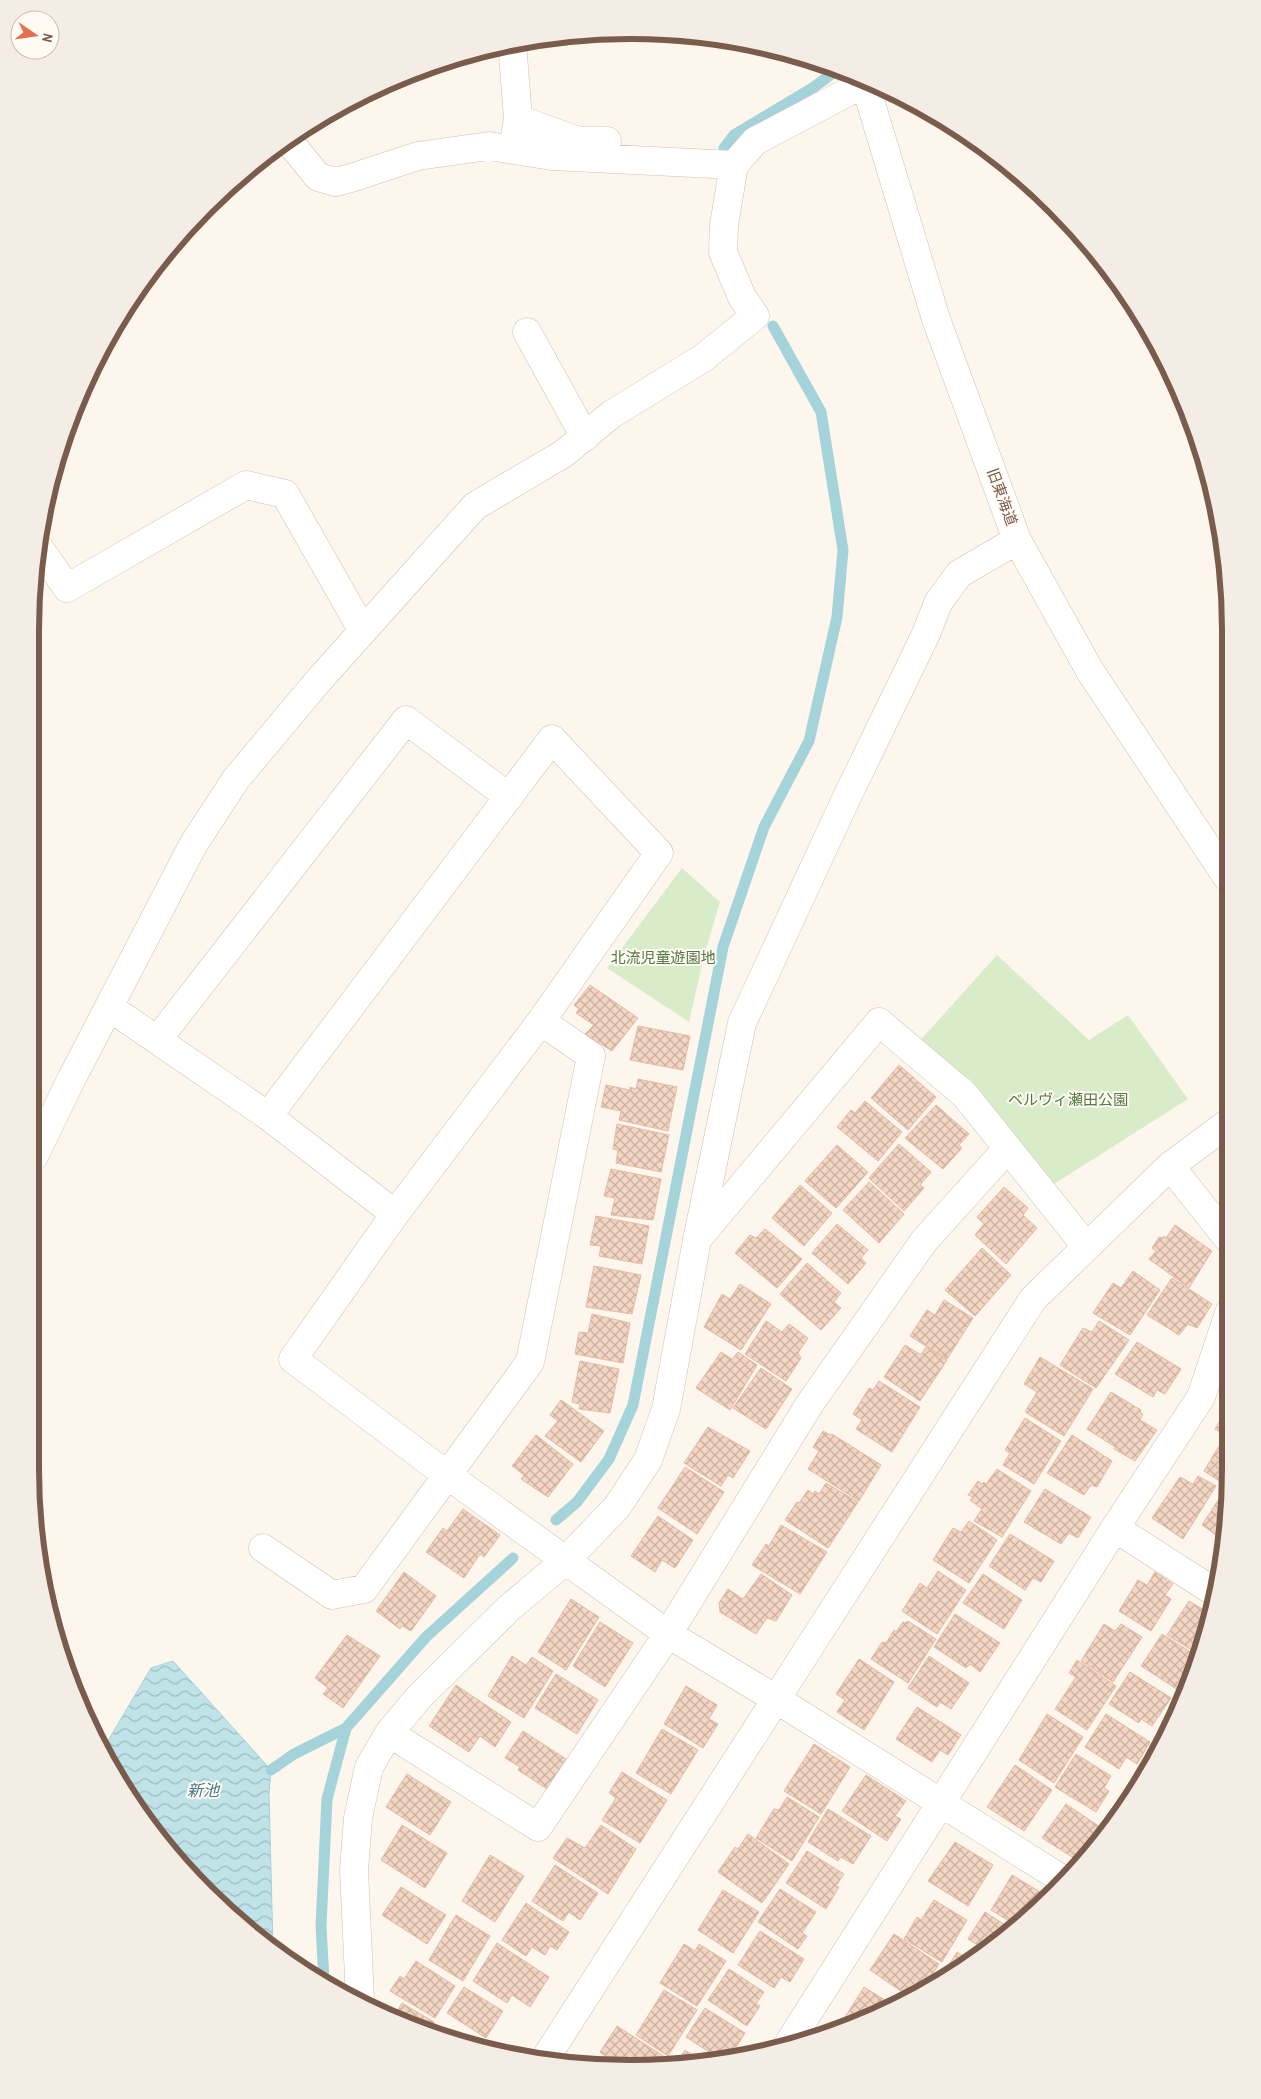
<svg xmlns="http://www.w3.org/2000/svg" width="1261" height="2099" font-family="'Archivo Narrow','Noto Sans JP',sans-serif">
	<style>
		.park { fill: #d8ecc9 }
		.water { fill: url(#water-waves); stroke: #a5d3da }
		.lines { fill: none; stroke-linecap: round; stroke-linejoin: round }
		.stream { stroke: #a5d3da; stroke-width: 11 }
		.building { fill: url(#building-cross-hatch); stroke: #e6bba3 }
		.minor-casing { stroke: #d1beb0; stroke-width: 29 }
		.minor { stroke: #fff; stroke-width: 28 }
		.labels { text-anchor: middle; stroke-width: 4; stroke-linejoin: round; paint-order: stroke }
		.street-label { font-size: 15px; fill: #7a5c4d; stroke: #fffaf3 }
		.park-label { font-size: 15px; fill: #537a41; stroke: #fffaf3 }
		.water-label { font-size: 16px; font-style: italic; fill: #437c86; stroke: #fffaf3 }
		.rim { fill: none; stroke: #7a5c4d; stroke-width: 6 }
	</style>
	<defs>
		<pattern id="water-waves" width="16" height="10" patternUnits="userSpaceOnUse" patternTransform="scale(1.25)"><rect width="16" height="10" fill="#bfe3e8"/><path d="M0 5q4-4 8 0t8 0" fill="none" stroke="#a0bbbe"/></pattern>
		<pattern id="building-cross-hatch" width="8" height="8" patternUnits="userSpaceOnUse" patternTransform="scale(1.25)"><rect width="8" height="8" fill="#f3d5c3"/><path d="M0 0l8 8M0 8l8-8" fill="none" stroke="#cab0a1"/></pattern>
	</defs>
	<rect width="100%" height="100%" fill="#fdf6ec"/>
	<path class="park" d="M682,868L720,902L705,952L689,1022L607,968Z
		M997,955L1089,1040L1128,1015L1188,1099L1054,1184L971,1080L917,1044Z"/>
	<path class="water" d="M173,1661L271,1770L269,1793L273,1948L206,1893L154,1834L102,1751L151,1668Z"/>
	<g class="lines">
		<path class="stream" d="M724,148L734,135L814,87L838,69
			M556,1520L577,1502L609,1459L633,1405L723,947L764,827L809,741L837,617L843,550L821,412L773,326
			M271,1770L294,1754L346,1728L426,1637L513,1558
			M324,1981L321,1926L327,1799L346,1728"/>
	</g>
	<path class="building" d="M590,985L638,1018L612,1051L585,1034L594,1025L576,1013L579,1009L574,1005Z
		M638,1026L690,1036L683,1070L630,1060Z
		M899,1065L936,1097L908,1130L871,1098Z
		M638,1079L677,1087L668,1131L619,1120L621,1111L601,1107L606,1085L630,1090V1087L636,1089Z
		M865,1101L902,1132L878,1161L837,1127L851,1110L855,1113Z
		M936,1105L969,1134L959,1145L962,1148L943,1169L905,1138Z
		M617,1124L669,1135L661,1172L616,1163L618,1150L613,1149Z
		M899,1144L931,1172L920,1185L924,1188L904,1211L869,1178Z
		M837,1145L868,1172L836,1208L805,1181Z
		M611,1169L661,1179L653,1220L611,1215L615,1198L604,1196Z
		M869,1182L904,1214L879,1243L843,1210Z
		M800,1185L832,1213L804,1246L772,1218Z
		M1004,1187L1028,1208L1023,1215L1037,1228L1006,1264L975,1235L984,1224L977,1217Z
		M596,1216L649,1226L642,1264L599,1256L601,1246L590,1245Z
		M837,1224L868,1250L861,1258L866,1263L848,1284L812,1253Z
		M1175,1225L1212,1251L1189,1288L1149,1259L1156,1251L1152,1248L1159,1237L1162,1238L1164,1236L1166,1238Z
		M765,1229L802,1259L777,1288L735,1253L750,1235L756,1238Z
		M982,1248L1011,1275L975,1316L945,1290Z
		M807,1263L841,1293L834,1302L841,1308L821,1330L780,1294Z
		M594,1266L641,1275L632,1314L586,1307Z
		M1133,1271L1160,1290L1130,1335L1093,1313L1113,1283L1121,1288Z
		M1172,1278L1212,1304L1197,1328L1188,1324L1179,1335L1147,1315Z
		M740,1284L771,1304L741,1350L704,1327L722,1294L730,1299Z
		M944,1300L973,1318L947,1359L910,1336L927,1310L935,1315Z
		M592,1314L630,1323L623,1363L575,1354L579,1332L588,1333Z
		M766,1321L782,1332L789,1324L808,1338L798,1353L801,1358L786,1381L745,1354Z
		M1099,1321L1129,1340L1096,1388L1060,1365L1083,1328L1092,1332Z
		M1137,1342L1181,1369L1165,1394L1157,1390L1153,1397L1115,1374Z
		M905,1345L921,1355L926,1347L947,1360L920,1401L884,1377Z
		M721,1352L732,1359L738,1352L757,1365L730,1410L696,1388Z
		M1040,1357L1093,1389L1064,1436L1025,1412L1037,1392L1024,1384Z
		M580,1361L619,1369L610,1413L579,1409L580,1404L572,1402Z
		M761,1368L792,1389L766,1429L733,1408Z
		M879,1381L920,1407L892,1452L856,1429L862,1420L853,1414L869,1388L873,1390Z
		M1111,1392L1141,1410L1140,1413L1143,1414L1140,1420L1157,1430L1135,1461L1114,1449L1115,1447L1087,1429Z
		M1229,1397V1438L1215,1429L1226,1410L1221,1407Z
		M561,1400L604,1431L581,1462L545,1436L558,1421L550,1415Z
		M1025,1418L1061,1441L1034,1484L1003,1465L1010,1453L1005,1450Z
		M708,1427L750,1451L733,1478L728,1475L721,1486L684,1463Z
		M823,1431L830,1435L832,1434L881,1465L859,1501L808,1469L819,1451L813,1447Z
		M536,1435L573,1464L548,1497L521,1479L524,1475L512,1466Z
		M1072,1435L1112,1461L1097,1487L1091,1485L1084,1495L1047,1473Z
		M1229,1440V1441L1230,1488L1204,1471L1219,1446L1223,1448Z
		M685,1467L724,1492L697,1534L658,1508Z
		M997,1469L1031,1491L1002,1537L974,1521L982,1509L970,1500L973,1497L968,1495L978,1481L982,1484L984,1482L986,1484Z
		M1198,1476L1216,1486L1183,1539L1152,1518L1180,1477L1193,1484Z
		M826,1483L858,1502L828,1548L785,1520L797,1502L799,1503L808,1490L813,1494L815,1491L819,1494Z
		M1045,1489L1091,1517L1078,1538L1069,1533L1061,1544L1024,1522Z
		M1224,1491L1230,1494V1508L1223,1540L1202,1525Z
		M463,1509L500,1535L484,1557L480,1554L464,1578L426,1552L443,1528L447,1531Z
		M658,1516L693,1540L675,1568L662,1560L655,1572L631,1556Z
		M969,1521L997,1540L969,1583L933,1560L953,1528L961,1532Z
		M781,1525L827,1552L800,1594L752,1565L766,1544L769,1546Z
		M1010,1534L1054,1561L1041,1582L1033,1578L1025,1590L989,1566Z
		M938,1571L966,1590L937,1634L902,1611L920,1583L927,1588Z
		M404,1572L436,1596L411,1631L402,1626L400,1629L376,1611Z
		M1155,1572L1173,1584L1165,1595L1171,1599L1151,1631L1119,1611L1138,1580L1147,1585Z
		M761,1574L792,1595L776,1621L767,1618L756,1634L720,1612L719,1603L728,1589L743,1599Z
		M983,1574L1022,1600L1004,1629L963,1603Z
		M571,1599L599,1617L566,1670L538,1652Z
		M1189,1601L1209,1613L1200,1655L1167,1635Z
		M955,1614L1000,1643L980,1672L970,1664L966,1668L934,1647Z
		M908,1621L936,1639L908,1683L871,1659L882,1642L886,1643L894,1630L896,1632L903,1622L905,1623Z
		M600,1622L633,1643L605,1687L573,1666Z
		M1104,1624L1115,1631L1121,1624L1142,1637L1113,1682L1081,1661Z
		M1162,1634L1200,1658L1189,1681L1186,1679L1178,1690L1141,1666Z
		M347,1635L380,1656L343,1708L323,1694L328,1688L315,1678Z
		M512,1656L526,1665L532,1657L553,1671L524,1718L488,1696Z
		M929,1656L969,1683L951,1709L940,1702L937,1707L908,1688Z
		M859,1659L894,1682L864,1730L837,1712L845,1700L836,1694Z
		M1077,1660L1116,1686L1087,1730L1055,1709L1076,1677L1069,1673Z
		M1130,1672L1171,1698L1152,1726L1141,1719L1139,1723L1109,1704Z
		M556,1674L598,1700L577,1734L535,1708Z
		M456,1685L511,1722L495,1747L480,1736L469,1752L429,1726Z
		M686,1686L717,1705L709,1719L718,1724L703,1748L664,1724Z
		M917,1707L961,1735L948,1755L940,1750L932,1762L896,1739Z
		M1047,1714L1083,1737L1054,1783L1019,1760Z
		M1106,1714L1150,1742L1137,1764L1126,1757L1119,1769L1085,1747Z
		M662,1729L698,1750L671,1794L636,1773Z
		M523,1731L566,1759L547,1789L518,1770L520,1767L505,1758Z
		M814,1744L850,1767L821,1814L784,1791Z
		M1076,1754L1111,1776L1104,1788L1109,1791L1096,1812L1055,1787Z
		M1015,1765L1052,1790L1024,1831L987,1807Z
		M622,1772L667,1800L640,1843L602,1820L616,1798L609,1793Z
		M407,1774L451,1802L430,1835L386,1807Z
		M866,1775L906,1801L895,1816L901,1819L887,1841L842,1811Z
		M787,1797L819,1817L792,1861L756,1838L774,1809L779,1810Z
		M1066,1804L1106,1831L1090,1851L1088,1850L1080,1862L1042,1838Z
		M828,1809L871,1836L853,1864L841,1857L838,1861L808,1842Z
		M402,1825L447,1853L425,1888L381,1860Z
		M601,1825L636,1849L608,1894L553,1858L567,1838L585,1848Z
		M748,1834L789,1864L762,1903L718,1872L735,1847L738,1849Z
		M955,1842L993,1865L968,1906L928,1881Z
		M807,1851L844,1874L836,1886L839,1887L826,1909L786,1883Z
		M490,1855L524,1876L495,1922L462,1901Z
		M555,1865L598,1893L580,1920L569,1912L563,1921L532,1901Z
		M1012,1875L1047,1896L1041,1905L1017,1926L991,1910Z
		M401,1887L446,1915L427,1944L382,1915Z
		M780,1889L816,1912L802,1933L807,1936L798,1949L758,1922Z
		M723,1890L759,1912L733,1953L698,1930Z
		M934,1900L967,1920L942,1962L904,1939L917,1917L921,1920Z
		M526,1903L569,1932L557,1950L550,1946L545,1955L532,1947L526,1956L502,1940Z
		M985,1912L1013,1930L987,1951L968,1939Z
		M456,1915L490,1936L463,1981L429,1960Z
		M760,1931L804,1959L790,1982L781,1977L774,1988L738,1965Z
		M894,1934L939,1964L921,1992L911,1998L870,1970Z
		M497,1943L549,1977L530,2007L512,1995L507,2003L473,1981Z
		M684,1944L695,1951L699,1944L726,1961L697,2006L660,1983Z
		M957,1952L971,1961L940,1980Z
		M416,1961L455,1986L435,2018L390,1991L400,1976L404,1979Z
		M729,1969L764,1992L756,2004L760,2006L747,2026L708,2000Z
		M464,1987L503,2011L486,2038L447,2013Z
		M864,1987L896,2007L850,2026L842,2022Z
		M664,1990L697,2010L668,2056L636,2035Z
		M402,2003L434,2022L428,2032L394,2016Z
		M705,2008L745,2033L729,2059L723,2061L686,2037Z
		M617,2026L668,2059L663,2067L630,2069L607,2067L611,2060L600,2052Z
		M446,2028L472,2045L440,2038Z
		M685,2050L707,2064L674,2066Z"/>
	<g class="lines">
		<defs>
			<path id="minor" d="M512,42L518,119L515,136
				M863,77L936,319L1017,540L1090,671L1227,877
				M518,119L578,141H607
				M287,139L318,177L336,182L351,178L418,156L489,146L552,156L734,165
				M527,332L585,437
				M40,549L67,588L246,485L285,494L363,631
				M109,1007L268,1116L395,1214
				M158,1039L406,720L509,797
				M268,1116L552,739L659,853L541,1021L395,1214L293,1359L447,1475L668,1634L776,1699L1065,1881
				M34,1156L72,1078L193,845L236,779L319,680L475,506L563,454L612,414L703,358L755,316L742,297L723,252L724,225L734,165L755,141L863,84L873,83
				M1170,1166L1229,1240
				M700,1236L879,1022L965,1095L1086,1246
				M1115,1528L1213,1591
				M263,1548L332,1595L364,1589L530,1362L591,1056L541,1021
				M389,1733L538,1827L668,1634L809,1405L924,1241L1007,1149
				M360,1999L354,1870L358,1818L369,1767L389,1733L419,1697L508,1609L566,1560L617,1507L648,1460L666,1409L697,1240L742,1023L846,799L926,634L938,603L959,574L1017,540
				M787,2046L1115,1528L1201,1397L1229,1313
				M543,2062L1033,1299L1170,1166L1228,1123"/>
		</defs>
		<use href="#minor" class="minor-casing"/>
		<use href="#minor" class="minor"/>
	</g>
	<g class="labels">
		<g class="street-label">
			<text transform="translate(1002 497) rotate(70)" y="5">旧東海道</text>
		</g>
		<g class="park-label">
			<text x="663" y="963">北流児童遊園地</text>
			<text x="1068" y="1105">ベルヴィ瀬田公園</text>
		</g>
		<g class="water-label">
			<text x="203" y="1796">新池</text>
		</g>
	</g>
	<path d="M0 0H1261V2099H0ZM630 39H631A591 591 0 0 1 1222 630V1469A591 591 0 0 1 631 2060H630A591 591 0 0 1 39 1469V630A591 591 0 0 1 630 39Z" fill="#f4ede6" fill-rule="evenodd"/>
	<path class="rim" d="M630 39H631A591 591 0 0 1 1222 630V1469A591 591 0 0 1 631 2060H630A591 591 0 0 1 39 1469V630A591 591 0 0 1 630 39Z"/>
	<g transform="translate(35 35) rotate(103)"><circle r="24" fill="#fffaf3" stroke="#cabbb1"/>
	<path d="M0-4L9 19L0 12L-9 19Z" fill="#e76f51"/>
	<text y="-8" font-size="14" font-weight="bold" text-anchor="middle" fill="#7a5c4d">N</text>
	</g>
</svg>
